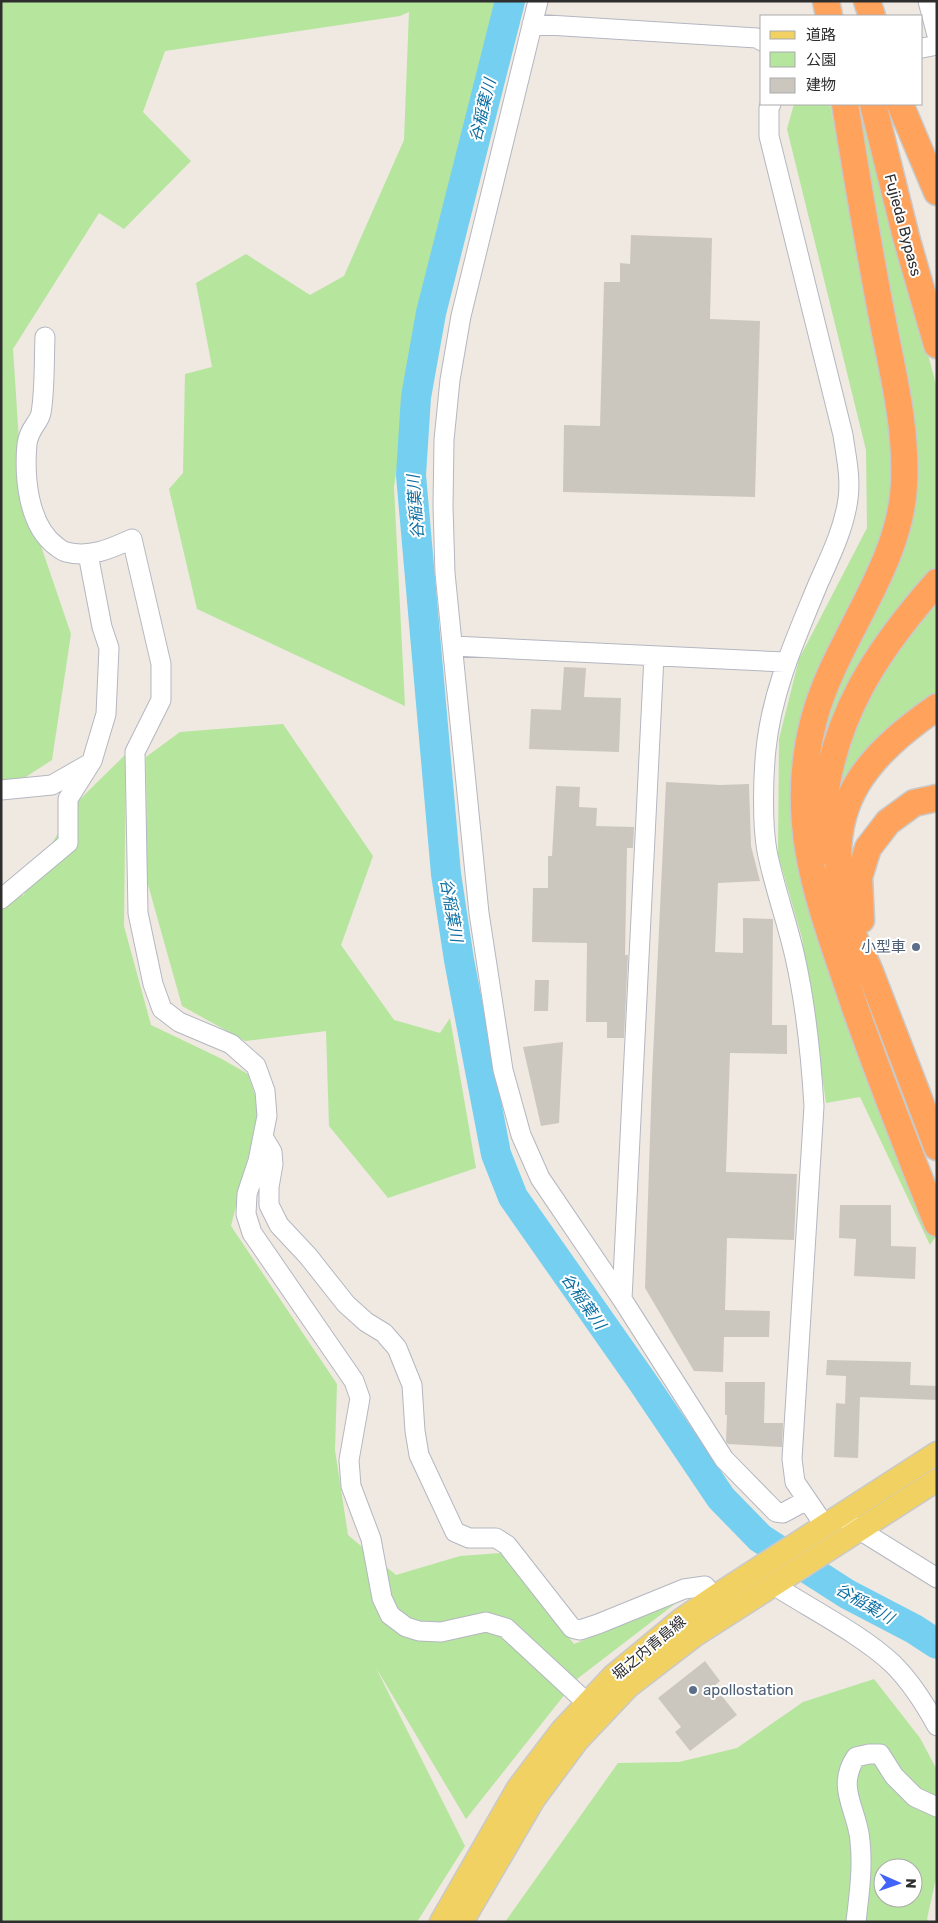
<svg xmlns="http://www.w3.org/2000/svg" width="938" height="1923" font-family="Rubik,'Noto Sans JP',sans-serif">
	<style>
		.green { fill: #b6e59e; fill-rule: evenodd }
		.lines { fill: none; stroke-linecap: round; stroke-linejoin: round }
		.river { stroke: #75cff0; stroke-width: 30 }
		.building { fill: #cbc7bf }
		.minor-casing { stroke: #b4b7c1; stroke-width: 21 }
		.major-casing { stroke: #c9c9c9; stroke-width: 25 }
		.highway-casing { stroke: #c9c9c9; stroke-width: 29 }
		.minor { stroke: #fff; stroke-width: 19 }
		.major { stroke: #f2d163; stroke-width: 22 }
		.highway { stroke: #ffa35c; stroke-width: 26 }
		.service-dot { fill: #5c6f8a; stroke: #fff; stroke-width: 2 }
		.labels { text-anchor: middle; stroke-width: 4; stroke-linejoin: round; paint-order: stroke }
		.street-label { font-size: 15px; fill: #2e2e2e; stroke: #fff }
		.service-label { font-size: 15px; fill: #4e5e75; stroke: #fff; text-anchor: end }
		.water-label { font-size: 16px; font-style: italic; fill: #0d6fa3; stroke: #fff }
	</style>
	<rect width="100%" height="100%" fill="#efe9e1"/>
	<path class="green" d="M1,1H497L418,318L394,487L405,706L197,609L169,489L183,473L185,374L212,367L196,283L246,254L310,295L344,276L404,140L409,12L400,16L165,51L143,112L191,161L124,229L99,213L13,349L24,518L41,546L71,634L52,760L1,793Z
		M794,104H830L897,462L885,537L798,756L857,1042L936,1236L930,1245L860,1097L826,1103L802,938L778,855L779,739L799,659L867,528L866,450L787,129Z
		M862,109L937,388V572L821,785L818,726L903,537L854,124Z
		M937,600V698L838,807V758L875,671Z
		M283,724L373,856L341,945L394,1020L440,1033L450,1018L476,1168L388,1198L329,1126L326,1031L245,1041L182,1006L147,881L146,757L180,732Z
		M126,754L124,926L151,1025L220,1058L248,1074L260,1110L231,1226L337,1384L335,1450L348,1535L396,1575L460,1556L501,1553L574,1644L676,1603L577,1679L466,1819L375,1666L465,1846L417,1922H1V906L21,893L23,896L73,806Z
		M874,1679L920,1738L937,1770V1874L927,1919L929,1922H505L618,1763L679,1762L737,1748L803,1702ZM883,1868H913V1898H883Z"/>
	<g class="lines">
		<path class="river" d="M510,1L431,313L416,397L411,475L446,874L459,960L496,1154L513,1197L642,1381L721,1498L760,1538L847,1594L914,1629L937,1644"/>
	</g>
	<path class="building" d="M631,235L712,238L710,319L760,321L755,497L563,492L564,425L600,426L604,282H620V263L630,264Z
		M564,667L586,668L584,697L621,698L619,752L529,749L531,709L561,710Z
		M666,782L720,785L749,784L751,846L760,881L718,883L715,952L743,953V918L773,919L772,1025H787V1054L730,1053L726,1172L797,1174L794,1240L727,1238L725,1310L770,1311L769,1337H724L723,1372L694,1371L645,1288L652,1077Z
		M556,786L580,787L579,807L597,808L596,826L634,827L633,848H627L625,955H628L624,1038H607V1022H586L587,943L532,942L533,888H548V856H552Z
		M535,980H549L548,1011H534Z
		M563,1042L559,1123L541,1126L523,1047Z
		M840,1205H891V1246L916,1247L915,1279L854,1276L856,1239L839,1238Z
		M827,1360L911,1362L910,1385L937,1386V1400L860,1397L858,1458L834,1457L836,1403L845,1404L846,1376L826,1375Z
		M725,1382H765L764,1423H783L782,1447L728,1444L726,1442L727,1415H725Z
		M705,1661L720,1681L714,1686L737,1715L690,1751L675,1732L681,1727L658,1698Z"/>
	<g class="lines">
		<defs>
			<path id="minor" d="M538,1L461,316L450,380L444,440L443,506L445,573L479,913L503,1070L521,1135L540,1178L622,1299L724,1459L776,1512L783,1513L807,1500
				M928,1L937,35
				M532,24L757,38L762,41
				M922,48L937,45
				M771,104L769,108V136L843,435C846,456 851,478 848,499C844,529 830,557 818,584C796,638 772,690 766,749C763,778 762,823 767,851C774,887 787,921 795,957C806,1006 811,1056 814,1106L792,1459L795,1482L825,1526
				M45,337C44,360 45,390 41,413C39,423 29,428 27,444C24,477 28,525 56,546C60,549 62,551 66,552C90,558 110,549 132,539L161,664V700L135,752L138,913L153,984L162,1009L179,1022L231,1044L256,1066L265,1091L267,1116L258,1161L247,1194L246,1214L252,1233L354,1381L360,1398L349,1460L351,1486L371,1539L382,1598L390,1615L406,1627L419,1631L441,1632L486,1622L506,1628L587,1703
				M453,646L785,662
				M1,790L52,785L87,765
				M1,899L68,843V799L92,761L106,714L109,648L102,627L88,554
				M263,1137L272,1152L273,1164L269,1187V1205L279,1225L308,1256L346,1304L366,1322L384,1333L397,1348L412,1385L415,1431L419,1455L455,1532L469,1538H496L507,1545L572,1628L580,1630L598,1624L684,1589L705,1586L714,1597
				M622,1299L654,656
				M850,1524L937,1578
				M772,1584C809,1608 861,1634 893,1664C911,1682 925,1704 937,1726
				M856,1922C859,1895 863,1869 860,1841C858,1810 835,1788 856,1757L869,1754H880L894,1776L915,1797L937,1807"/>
			<path id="major" d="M441,1922L518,1788L562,1730L613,1676L682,1619L714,1597L937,1453
				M462,1922L534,1799L577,1741L629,1686L694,1636L937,1480"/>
			<path id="highway" d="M826,1L829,16
				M867,1L872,16
				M845,104C856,173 868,243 881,312C892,371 907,425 904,485C900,568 835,640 814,719C787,820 818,899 850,993C876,1070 907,1147 937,1223
				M873,104L906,237L937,345
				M900,104L937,192
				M937,707C868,755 824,803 842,892C843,902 844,912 848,922C854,941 865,958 872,977C894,1034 916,1090 937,1147
				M819,852C819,838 821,824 823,810C833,716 876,651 937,582
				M861,920L859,877L868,848L888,822L914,803L937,798"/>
		</defs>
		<use href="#minor" class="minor-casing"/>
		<use href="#major" class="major-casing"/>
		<use href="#highway" class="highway-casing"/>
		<use href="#minor" class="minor"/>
		<use href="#major" class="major"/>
		<use href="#highway" class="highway"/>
	</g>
	<g class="service-dot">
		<circle cx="916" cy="947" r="5"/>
		<circle cx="693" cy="1690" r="5"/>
	</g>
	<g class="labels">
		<g class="street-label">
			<text transform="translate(903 225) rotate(75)" y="5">Fujieda Bypass</text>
			<text transform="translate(649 1648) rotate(-40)" y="5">堀之内青島線</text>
		</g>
		<g class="service-label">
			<text x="906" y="952">小型車</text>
			<text x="703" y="1695" text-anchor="start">apollostation</text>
		</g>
		<g class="water-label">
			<text transform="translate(482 110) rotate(-76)" y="6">谷稲葉川</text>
			<text transform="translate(415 507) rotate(-94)" y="6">谷稲葉川</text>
			<text transform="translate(452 910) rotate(80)" y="6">谷稲葉川</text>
			<text transform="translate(584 1301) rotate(55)" y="6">谷稲葉川</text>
			<text transform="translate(865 1603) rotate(30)" y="6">谷稲葉川</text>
		</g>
	</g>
	<rect width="938" height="1923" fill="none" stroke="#2e2e2e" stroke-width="5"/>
	<rect x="760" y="15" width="162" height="90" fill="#ffffff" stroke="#ababab"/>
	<rect x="770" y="31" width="25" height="8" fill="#f2d163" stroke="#ababab"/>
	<text x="806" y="40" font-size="15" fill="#2e2e2e">道路</text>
	<rect x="770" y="52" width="25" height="15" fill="#b6e59e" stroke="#ababab"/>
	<text x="806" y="65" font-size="15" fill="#2e2e2e">公園</text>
	<rect x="770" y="78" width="25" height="15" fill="#cbc7bf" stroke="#ababab"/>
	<text x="806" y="90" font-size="15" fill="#2e2e2e">建物</text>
	<g transform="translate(898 1883) rotate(92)"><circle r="24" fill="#ffffff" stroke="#ababab"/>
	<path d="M0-4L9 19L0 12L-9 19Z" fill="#4264fb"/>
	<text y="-8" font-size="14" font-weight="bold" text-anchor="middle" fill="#2e2e2e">N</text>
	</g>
</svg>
